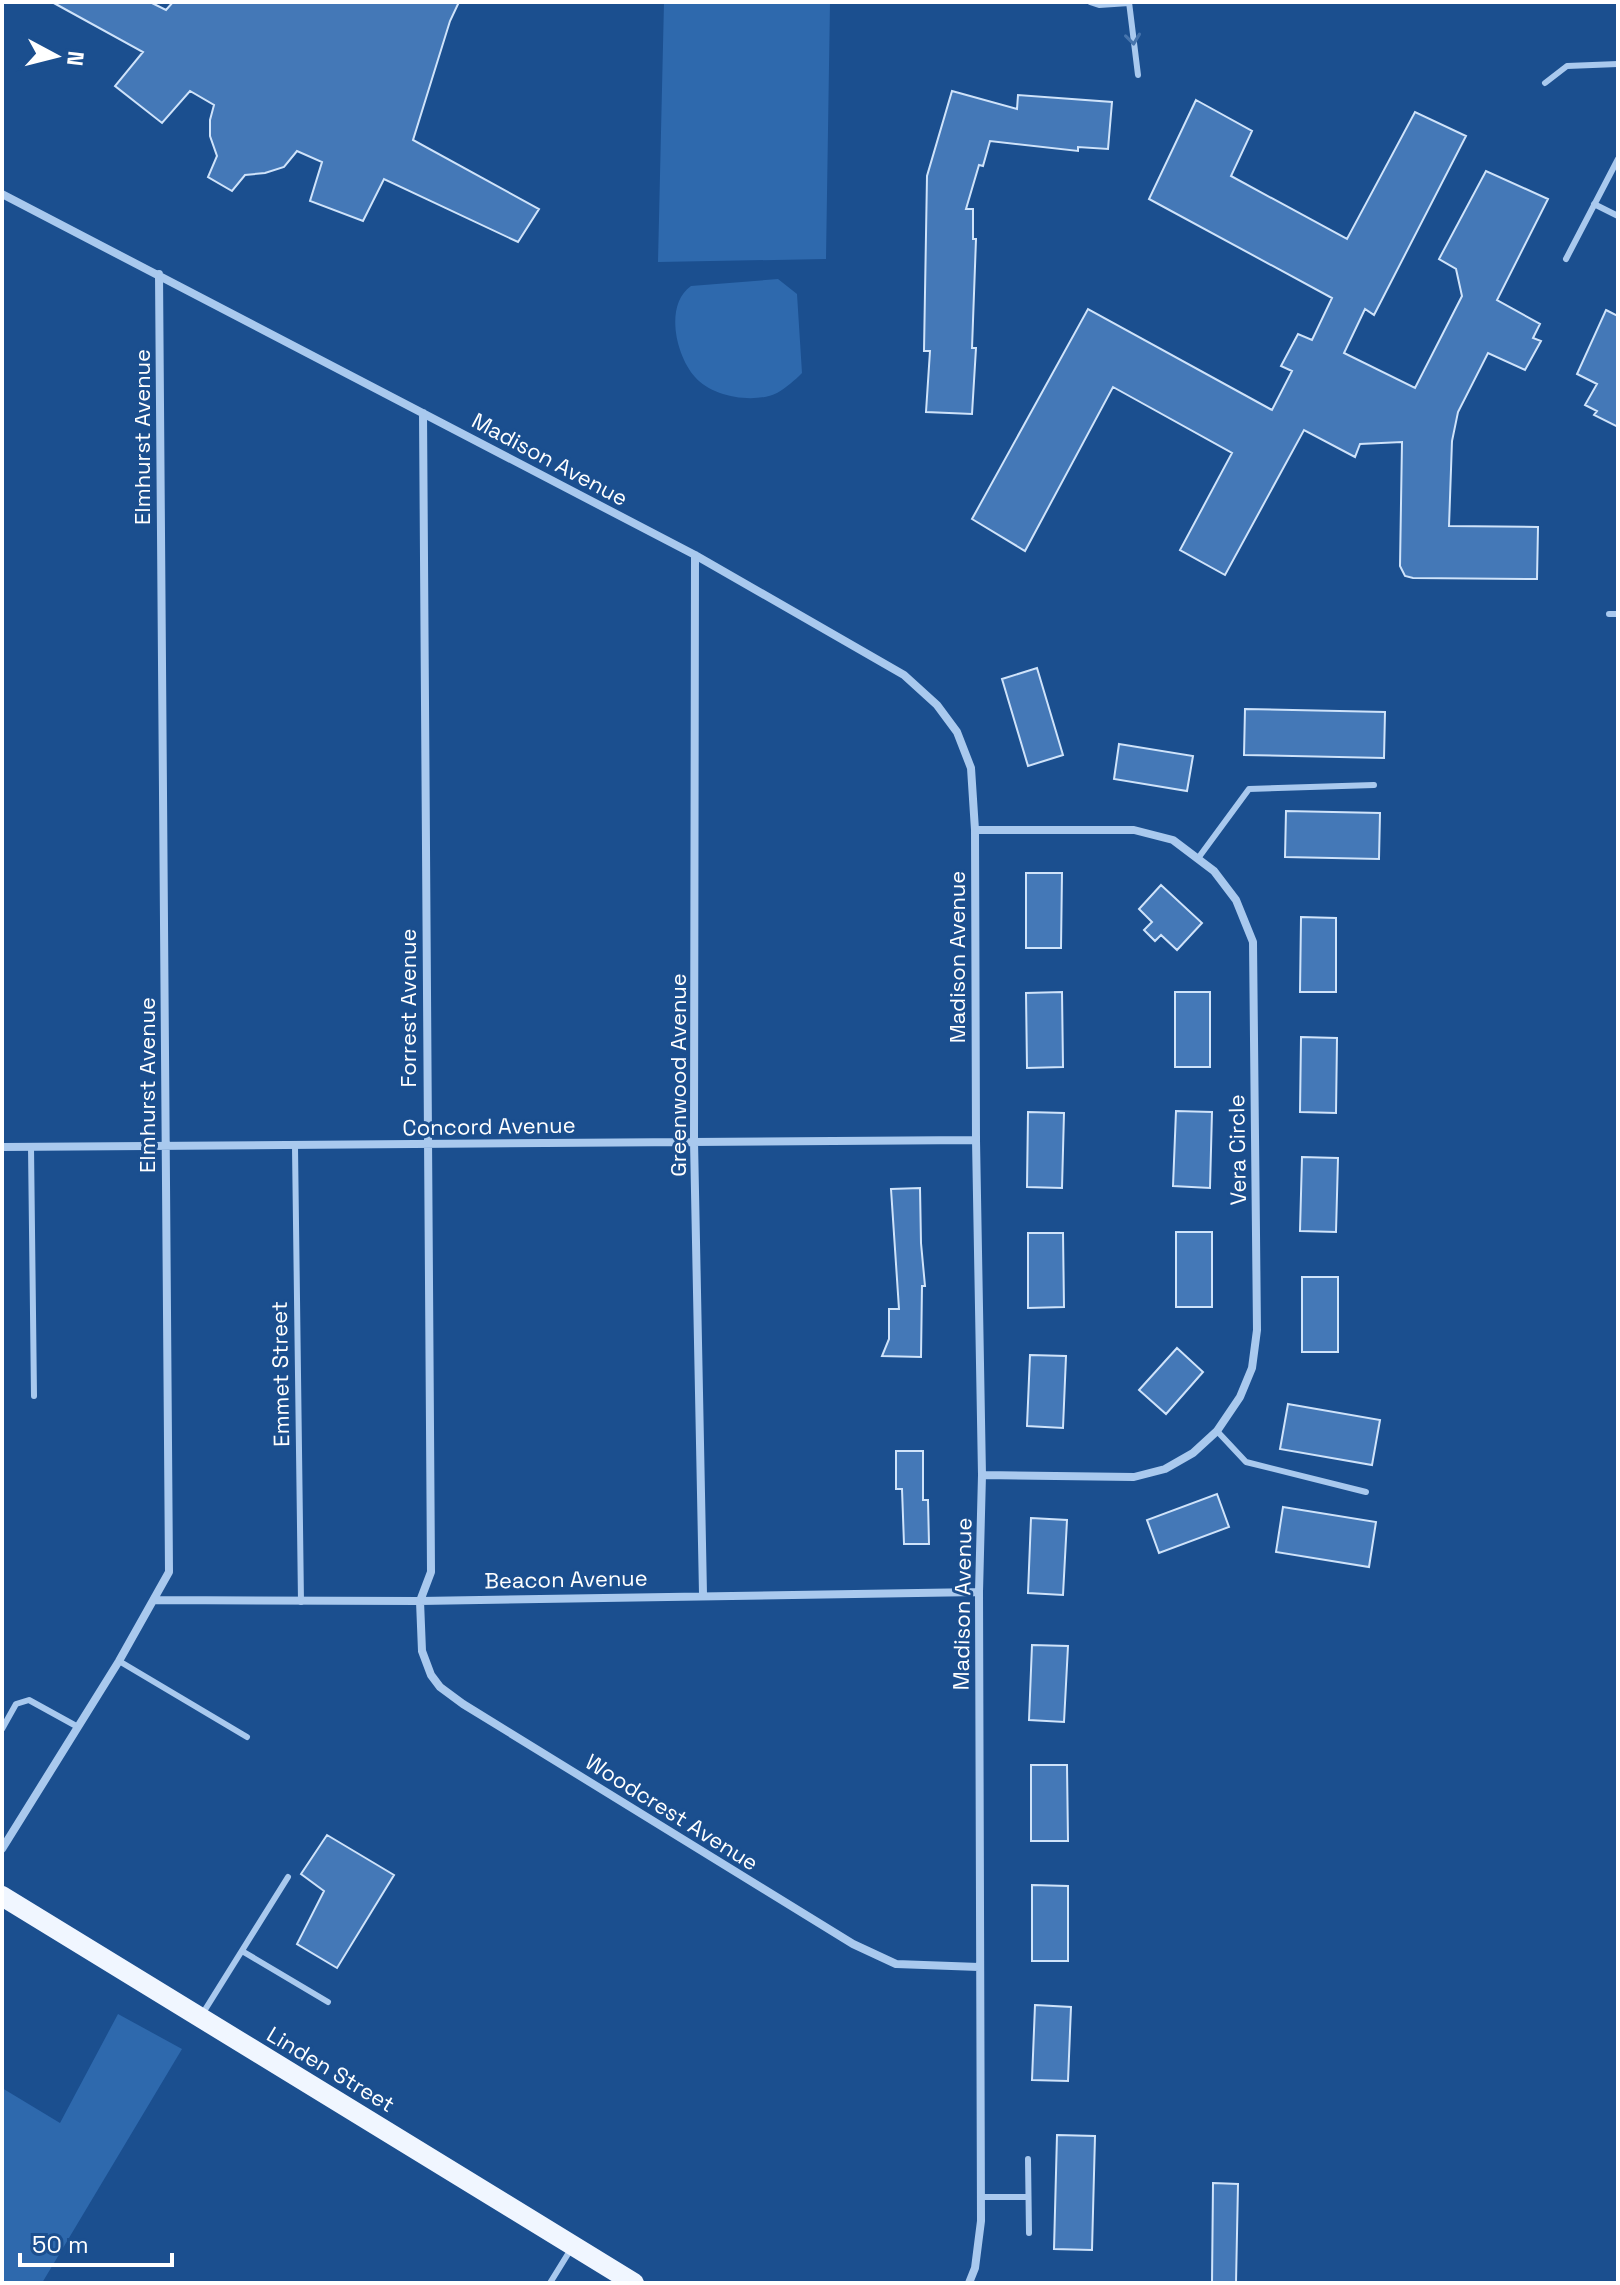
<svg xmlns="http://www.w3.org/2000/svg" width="1620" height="2285" font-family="'Space Grotesk',sans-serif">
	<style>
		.green { fill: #2e69ad }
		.building { fill: #4478b7; stroke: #cfe3fa; stroke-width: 2 }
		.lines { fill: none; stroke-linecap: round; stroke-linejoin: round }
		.lane { stroke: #a9c9ee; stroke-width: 6 }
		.street { stroke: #a9c9ee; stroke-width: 8 }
		.primary { stroke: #f0f6ff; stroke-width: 20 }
		.oneway { stroke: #4674ac }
		.labels { text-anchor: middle; stroke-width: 6; stroke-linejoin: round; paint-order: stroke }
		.street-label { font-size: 22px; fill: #fff; stroke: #1b4f8f }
	</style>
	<rect width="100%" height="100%" fill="#1b4f8f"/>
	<path class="green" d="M664,2H830L826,259L658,262Z
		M778,279L797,294L802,373C795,380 786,388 777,393C754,404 712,397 695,377C676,356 664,305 691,286Z
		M118,2014L182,2049L42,2283H2V2088L60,2123Z"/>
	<path class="building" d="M52,2H150L166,10L173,2H459L450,21L413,140L539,209L518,242L384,179L363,221L310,201L322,162L297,151L284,167L265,173L245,175L232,191L208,177L217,156L210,136V120L214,105L190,91L162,123L115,86L143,52Z
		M952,91L1017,109L1018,95L1112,102L1108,149L1078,147V151L990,141L983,166L979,165L966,209H973V239H976L972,348H976L972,414L926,412L930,351H924L927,176Z
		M1196,100L1252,131L1231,176L1347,239L1415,112L1466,136L1374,315L1365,309L1344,353L1415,388L1462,296L1456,269L1439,259L1486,171L1548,199L1497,300L1540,324L1533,338L1541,341L1525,370L1488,353L1458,412L1452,441L1449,526L1538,527L1537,579L1413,578L1405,576L1400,566L1402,442L1360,444L1355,457L1304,430L1225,575L1180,550L1232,453L1113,387L1025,551L972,519L1088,309L1272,410L1292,371L1281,366L1298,334L1312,340L1332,298L1149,199Z
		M1606,310L1618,316V427L1594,415L1597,411L1585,405L1597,384L1577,374Z
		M1037,668L1063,755L1028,766L1002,679Z
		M1245,709L1385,712L1384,758L1244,755Z
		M1119,744L1193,756L1187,791L1114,779Z
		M1286,811L1380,813L1379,859L1285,857Z
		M1026,873H1062L1061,948H1026Z
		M1161,885L1202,923L1177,950L1161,935L1155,941L1144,930L1152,922L1139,909Z
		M1301,917L1336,918V992H1300Z
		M1062,992L1063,1067L1027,1068L1026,993Z
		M1175,992H1210V1067H1175Z
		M1301,1037L1337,1038L1336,1113L1300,1112Z
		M1176,1111L1212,1112L1210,1188L1173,1186Z
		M1028,1112L1064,1113L1062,1188L1027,1187Z
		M1302,1157L1338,1158L1336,1232L1300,1231Z
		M920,1188L921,1243L925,1286H922L921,1357L882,1356L889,1339V1309H899L891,1189Z
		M1176,1232H1212V1307H1176Z
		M1028,1233H1063L1064,1307L1028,1308Z
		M1302,1277H1338V1352H1302Z
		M1177,1348L1203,1372L1166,1414L1139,1390Z
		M1030,1355L1066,1356L1063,1428L1027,1426Z
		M1288,1404L1380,1420L1372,1465L1280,1449Z
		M896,1451H923V1500H928L929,1544H904L902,1489H896Z
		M1217,1494L1229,1527L1159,1553L1147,1520Z
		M1283,1507L1376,1522L1369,1567L1276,1552Z
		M1031,1518L1067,1520L1063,1595L1028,1593Z
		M1032,1645L1068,1646L1064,1722L1029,1720Z
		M1031,1765H1067L1068,1841H1031Z
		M327,1835L394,1875L337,1968L297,1944L324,1891L301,1874Z
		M1032,1885L1068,1886V1961H1032Z
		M1035,2005L1071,2007L1068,2081L1032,2080Z
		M1057,2135L1095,2136L1092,2250L1054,2249Z
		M1213,2183L1238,2184L1236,2283H1212Z"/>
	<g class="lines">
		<path class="lane" d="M1090,2L1099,5L1129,3
			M1129,2L1138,75
			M1545,83L1567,66L1618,64
			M1594,204L1618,216
			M1566,259L1618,159
			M1609,614H1618
			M1199,857L1249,789L1374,785
			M31,1147L34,1396
			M295,1147L301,1602
			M1217,1431L1246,1462L1366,1492
			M119,1661L247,1737
			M2,1729L16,1704L29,1700L78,1727
			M242,1951L328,2002
			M203,2013L288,1877
			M1028,2159L1029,2233
			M981,2197H1028
			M550,2283L571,2249"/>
		<path class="street" d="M2,194L695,555L904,675L937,705L957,732L971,768L975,830L976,1140L982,1475L979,1592L981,2221L975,2268L969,2283
			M423,413L431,1572L420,1601L422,1651L431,1675L440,1687L463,1704L853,1944L896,1964L979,1967
			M695,555L694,1141L703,1594
			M975,830H1134L1173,840L1214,871L1236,900L1253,942L1257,1330L1252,1368L1240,1397L1217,1431L1193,1453L1165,1469L1134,1477L982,1475
			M2,1147L976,1140
			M154,1600L420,1601L979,1592
			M2,1849L119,1661L169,1572L159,274"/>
		<path class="primary" d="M2,1896L634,2283"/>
	</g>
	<defs><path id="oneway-chevron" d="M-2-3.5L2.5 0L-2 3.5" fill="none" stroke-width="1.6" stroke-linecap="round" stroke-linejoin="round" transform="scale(2)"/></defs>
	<use class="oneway" href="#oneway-chevron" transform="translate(1133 39) rotate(83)"/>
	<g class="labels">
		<g class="street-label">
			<text transform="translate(142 437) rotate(-90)" y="8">Elmhurst Avenue</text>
			<text transform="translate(550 459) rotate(28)" y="8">Madison Avenue</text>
			<text transform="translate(957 957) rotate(-90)" y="8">Madison Avenue</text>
			<text transform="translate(408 1008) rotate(-90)" y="8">Forrest Avenue</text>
			<text transform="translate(678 1075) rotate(-90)" y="8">Greenwood Avenue</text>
			<text transform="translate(147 1085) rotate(-90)" y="8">Elmhurst Avenue</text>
			<text transform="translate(489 1126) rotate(-1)" y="8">Concord Avenue</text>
			<text transform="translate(1237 1150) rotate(-91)" y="8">Vera Circle</text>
			<text transform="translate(280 1374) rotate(-91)" y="8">Emmet Street</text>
			<text transform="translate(566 1579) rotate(-1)" y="8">Beacon Avenue</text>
			<text transform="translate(962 1604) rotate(-89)" y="8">Madison Avenue</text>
			<text transform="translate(672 1812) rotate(32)" y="8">Woodcrest Avenue</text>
			<text transform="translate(331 2069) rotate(31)" y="8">Linden Street</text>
		</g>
	</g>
	<rect width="1620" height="2285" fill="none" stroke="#ffffff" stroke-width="8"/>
	<g transform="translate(56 56) rotate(97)" stroke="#1b4f8f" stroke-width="6" paint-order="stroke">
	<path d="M0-6L14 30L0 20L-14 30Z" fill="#ffffff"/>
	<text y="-12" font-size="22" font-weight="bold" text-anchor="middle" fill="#ffffff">N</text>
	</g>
	<path d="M20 2253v12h152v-12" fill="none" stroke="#ffffff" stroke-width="4"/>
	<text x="32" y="2253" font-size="24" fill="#ffffff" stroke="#1b4f8f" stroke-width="6" paint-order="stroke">50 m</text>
</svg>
